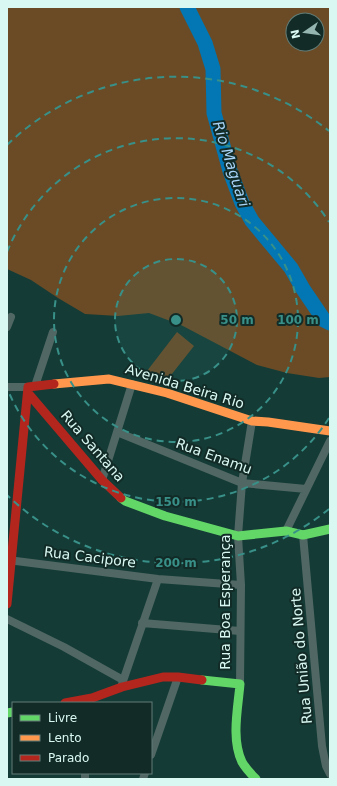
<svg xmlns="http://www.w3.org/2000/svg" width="337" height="786" font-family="'DejaVu Sans',sans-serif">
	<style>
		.green { fill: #6a4b26; fill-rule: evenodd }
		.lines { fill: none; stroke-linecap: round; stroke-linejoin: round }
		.river { stroke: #0277b4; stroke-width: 15 }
		.street { stroke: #506764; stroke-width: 8 }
		.fast { stroke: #63d668; stroke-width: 9 }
		.slow { stroke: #ff974d; stroke-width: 9 }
		.jam { stroke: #b3261e; stroke-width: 9 }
		.ring { fill: none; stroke: #389088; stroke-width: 2; stroke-dasharray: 7 5 }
		.labels { text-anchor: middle; stroke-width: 4; stroke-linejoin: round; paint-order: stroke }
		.street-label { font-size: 14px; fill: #daf8f2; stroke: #122b27 }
		.water-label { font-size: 15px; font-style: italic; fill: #a7d3f6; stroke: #122b27 }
		.centre { fill: #389088; stroke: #122b27; stroke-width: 2 }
		.ring-label { font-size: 12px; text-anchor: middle; font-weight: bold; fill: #389088; stroke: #122b27; stroke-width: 4; stroke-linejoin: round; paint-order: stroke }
	</style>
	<rect width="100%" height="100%" fill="#143b36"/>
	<path class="green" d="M7,7H330V377L319,378L287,373L257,365L181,325L149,313L118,316L85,314L58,298L31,280L7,269ZM293,20H317V44H293Z
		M177,332L194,346L164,384L147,371Z"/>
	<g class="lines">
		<path class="river" d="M187,7L205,43L213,69L214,113L230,171L242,203L252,221L291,268L303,289L324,320L330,323"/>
		<path class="street" d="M7,327L11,317
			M35,386L53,332
			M7,387H28
			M117,432L242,483L306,489
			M102,480L132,384
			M286,531L330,441
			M303,535L322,746L326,766L330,774
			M8,560L158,579L241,585
			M7,619L64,647L123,680
			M142,623L240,631
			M122,684L158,579
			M240,684L241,585L238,536L242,483L252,421
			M151,755L178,677
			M85,779V773
			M143,779L145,773"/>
		<path class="fast" d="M121,498L125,501L165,516L238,536L286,531L303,535L330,529
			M202,680L240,684C238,708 231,739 242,762C246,769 251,774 256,779
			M7,713L13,712"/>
		<path class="slow" d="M54,384L109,379L167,393L252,421L268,422L330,431"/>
		<path class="jam" d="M28,393L102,480L121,498
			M7,604L28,387L54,384
			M65,703L92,698L122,687L163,677H178L202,680"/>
	</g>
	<circle cx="176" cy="320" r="61" fill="#389088" fill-opacity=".12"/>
	<g class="ring">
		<circle cx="176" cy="320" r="61"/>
		<circle cx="176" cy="320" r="122"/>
		<path d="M329 418A182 182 0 0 1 7 388M7 252A182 182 0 0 1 329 222"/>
		<path d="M329 509A243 243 0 0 1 7 495M7 145A243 243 0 0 1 329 131"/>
	</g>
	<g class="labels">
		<g class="street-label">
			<text transform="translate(185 386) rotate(17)" y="5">Avenida Beira Rio</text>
			<text transform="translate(93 446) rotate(49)" y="5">Rua Santana</text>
			<text transform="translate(214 456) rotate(20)" y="5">Rua Enamu</text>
			<text transform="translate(90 557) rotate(7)" y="5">Rua Cacipore</text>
			<text transform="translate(225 602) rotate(-90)" y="5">Rua Boa Esperança</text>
			<text transform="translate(301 656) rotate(-95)" y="5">Rua União do Norte</text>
		</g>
		<g class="water-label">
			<text transform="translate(231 164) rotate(72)" y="5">Rio Maguari</text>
		</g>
	</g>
	<circle cx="176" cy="320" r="6" class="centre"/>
	<g class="ring-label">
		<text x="237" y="324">50 m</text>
		<text x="298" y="324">100 m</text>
		<text x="176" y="506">150 m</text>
		<text x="176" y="567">200 m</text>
	</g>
	<rect width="337" height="786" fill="none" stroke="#daf8f2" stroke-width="16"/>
	<rect x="12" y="702" width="140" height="72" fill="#122b27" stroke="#627d78"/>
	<rect x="20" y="715" width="20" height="6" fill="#63d668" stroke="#627d78"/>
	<text x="48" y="722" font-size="12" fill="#daf8f2">Livre</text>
	<rect x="20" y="735" width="20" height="6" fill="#ff974d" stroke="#627d78"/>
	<text x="48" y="742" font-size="12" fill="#daf8f2">Lento</text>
	<rect x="20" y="755" width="20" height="6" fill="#b3261e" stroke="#627d78"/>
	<text x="48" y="762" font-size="12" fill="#daf8f2">Parado</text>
	<g transform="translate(305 32) rotate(257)"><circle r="19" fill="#122b27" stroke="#627d78"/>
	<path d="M0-3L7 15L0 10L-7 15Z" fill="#95b6b0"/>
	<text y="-6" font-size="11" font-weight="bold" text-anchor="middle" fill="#daf8f2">N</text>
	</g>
</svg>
